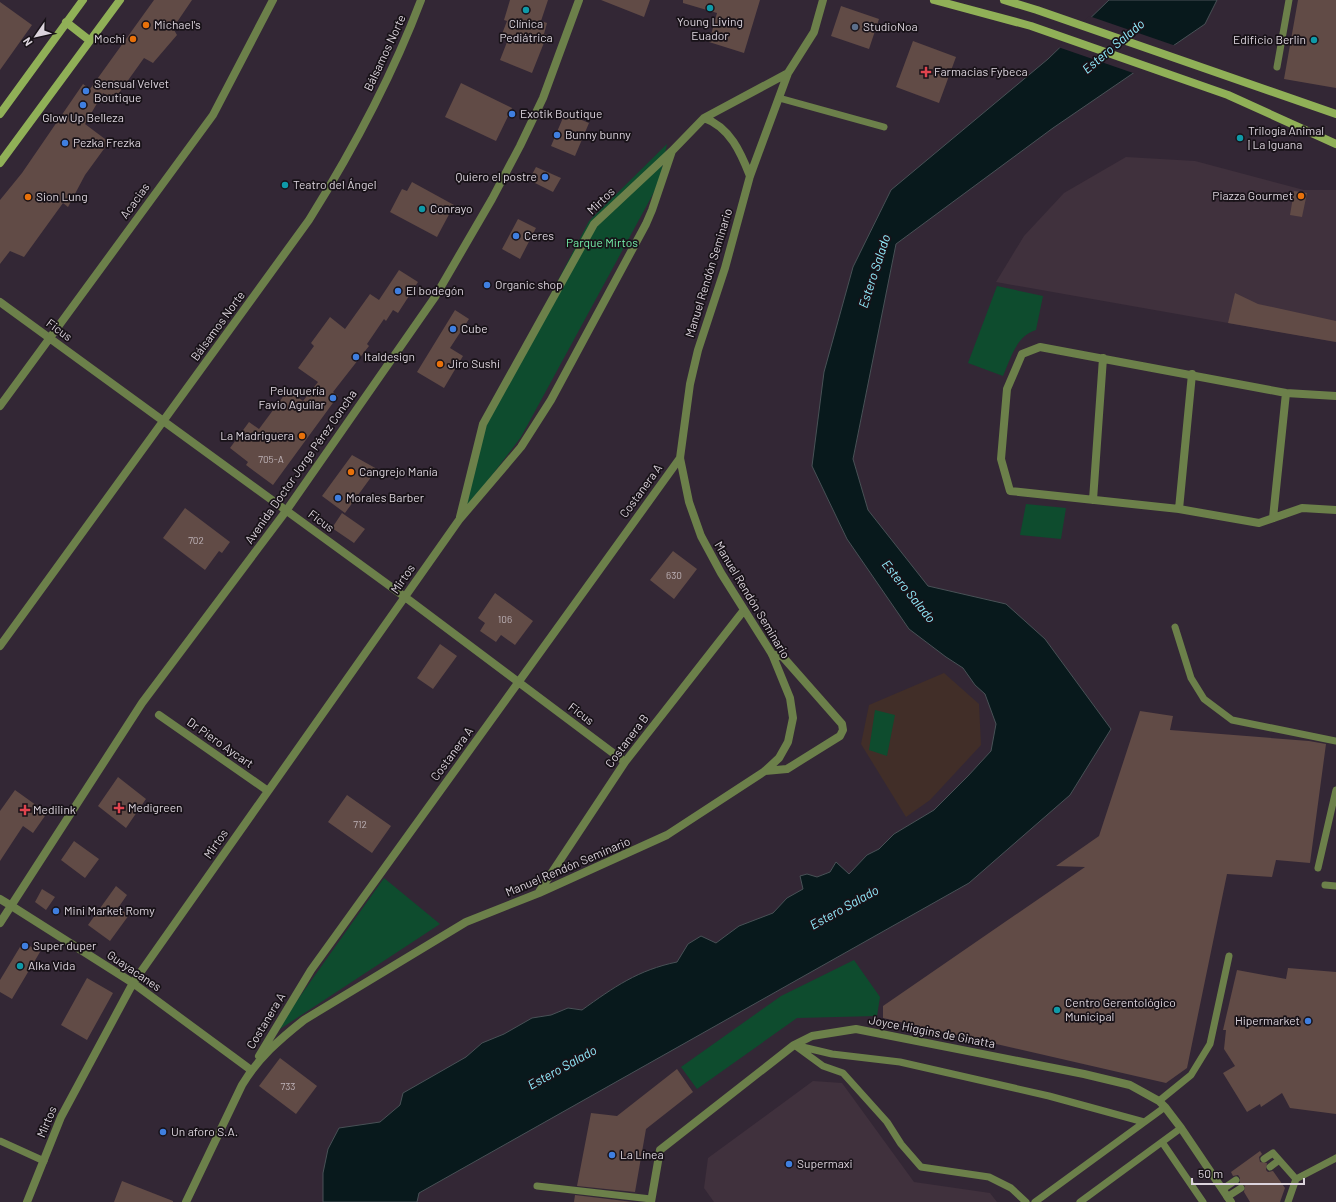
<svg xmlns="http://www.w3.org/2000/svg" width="1336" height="1202" font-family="Barlow,sans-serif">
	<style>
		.commercial { fill: #40313d }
		.education { fill: #412e28 }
		.green { fill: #0e4c2e }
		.water { fill: #08191c; stroke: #485156 }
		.pier { fill: #332735 }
		.building { fill: #614b46 }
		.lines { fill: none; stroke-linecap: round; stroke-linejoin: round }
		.service { stroke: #6c804a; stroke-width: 7 }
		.minor { stroke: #6c804a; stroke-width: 8 }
		.tertiary { stroke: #6c804a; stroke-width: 8 }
		.secondary { stroke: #90b057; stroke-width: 8 }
		.culture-dot { fill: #0f9aa8; stroke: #181218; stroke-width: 1.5 }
		.food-dot { fill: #e8710a; stroke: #181218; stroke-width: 1.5 }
		.service-dot { fill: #5c6f8a; stroke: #181218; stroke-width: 1.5 }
		.health-dot { fill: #e0444e; stroke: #181218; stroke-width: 1.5 }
		.shop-dot { fill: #3f7fe0; stroke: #181218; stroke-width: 1.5 }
		.labels { text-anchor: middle; stroke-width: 3.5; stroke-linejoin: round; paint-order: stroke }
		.number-label { font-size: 10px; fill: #bdb2b7 }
		.poi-label { font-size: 12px; fill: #dcd4dd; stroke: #181218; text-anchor: start }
		.street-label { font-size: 12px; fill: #dcd4dd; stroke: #181218 }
		.park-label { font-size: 12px; fill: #75f1ab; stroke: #181218 }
		.water-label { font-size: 13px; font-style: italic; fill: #91ecfd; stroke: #181218 }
	</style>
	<rect width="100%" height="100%" fill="#332735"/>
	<path class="commercial" d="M1126,157L1195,161L1304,190H1336V342L996,282L1024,236L1064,193Z
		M813,1081L842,1083L914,1182L990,1193L997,1202H714L704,1188L708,1158Z"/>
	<path class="education" d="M944,673L979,704L981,745L930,800L906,817L861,744L869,705Z"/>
	<path class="green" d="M667,144L659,183L521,437L459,519L483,424L589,221Z
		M997,286L1043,296L1036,330C1016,336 1011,358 1003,376L968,363Z
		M1026,504L1066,508L1061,539L1020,535Z
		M875,710L895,715L887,756L869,750Z
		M384,878L440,924L274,1033Z
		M854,960L880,997L877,1016L797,1018L697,1089L681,1067L781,996Z"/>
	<path class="water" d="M1109,0H1217L1205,24L1053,128L896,244L853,459L868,510L928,586L1006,604L1045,639L1111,729L1070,795L969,883L419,1193L417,1202H323V1173L328,1149L339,1128L380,1122L400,1105L403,1093L466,1057L482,1043L504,1034L532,1018L551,1015L568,1008L582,1010C614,987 638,970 677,962L688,944L701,936L716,943L739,926L773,913L787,898L803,889L800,876L807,874L817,877L830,872L836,862L849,874L867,855L879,849L894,834L934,810L968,776L991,751L996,724L985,694L975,685L963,668L946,657L909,629L847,539L812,466L824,372L853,267L891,190L1048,59Z"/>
	<path class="pier" d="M1089,16L1176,46L1136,74L1058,47Z"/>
	<path class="building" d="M154,0H192L173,28L177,35L153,63L144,58L114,100L103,93L85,124L109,142L85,175L68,207L63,203L24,257L10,251L0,264V200L22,173L83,84L90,89Z
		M510,0H548L541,21L547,23L544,34L547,35L532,73L500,60L509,37L502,34L507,21L504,20Z
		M601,0H650L644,17Z
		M683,0H760L744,53L709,42L717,13L683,3Z
		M1298,0H1336V88L1284,79Z
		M0,2L32,25L0,70Z
		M841,6L879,19L869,49L831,36Z
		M913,41L956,57L939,103L896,87Z
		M461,83L512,108L496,141L445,117Z
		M565,113L589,123L575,156L551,146Z
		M536,167L561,178L553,192L529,180Z
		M412,182L454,205L437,237L390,212L402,189L407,191Z
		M1294,191L1307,193L1302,217L1290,215Z
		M518,219L536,228L520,259L502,249Z
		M399,270L418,282L398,313L393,310L386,321L384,319L367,344L369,346L333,392L338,396L273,485L246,465L248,462L230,448L249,422L259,429L288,390L303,401L318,382L298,368L314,346L311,343L330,317L345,329L370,294L379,300Z
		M1235,293L1258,304L1336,321V342L1228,323Z
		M455,310L469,319L450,348L463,356L444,388L417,372Z
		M352,455L377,469L345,513L322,496Z
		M185,508L230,542L222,553L219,551L205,570L163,538Z
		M342,513L365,529L354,543L332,528Z
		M673,551L697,569L674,599L650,580Z
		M495,593L533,621L515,645L501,635L496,642L480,631L485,623L478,618Z
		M440,644L457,656L433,689L417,678Z
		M1140,711L1173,716L1170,730L1309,741L1326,744L1310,863L1276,860L1272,877L1227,874L1187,1068L1166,1083L883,1018V1006L1085,867L1056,866L1099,836Z
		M118,777L146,799L126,828L98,806Z
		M15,790L47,813L33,833L23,826L0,861V811Z
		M347,795L391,826L372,853L328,822Z
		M74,841L99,859L85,878L61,860Z
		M116,886L127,895L118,908L129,915L110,941L88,925Z
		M42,889L55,897L46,910L35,902Z
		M23,942L40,952L12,999L0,992V980Z
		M1288,968L1336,972V1114L1290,1108L1282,1093L1261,1107L1260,1104L1247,1112L1223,1073L1235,1066L1224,1049L1226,1030H1223L1237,970L1286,979Z
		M87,978L113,993L87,1040L61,1025Z
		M280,1058L317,1086L296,1114L259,1086Z
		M677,1069L693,1092L646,1129L635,1192L577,1186L591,1113L617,1116Z
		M1260,1151L1262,1154L1259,1157L1260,1162L1267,1163L1266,1170L1268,1172L1273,1171L1285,1188L1280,1202H1250L1244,1192L1245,1186L1240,1183V1178L1238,1175L1233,1176L1231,1172Z
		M122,1181L173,1201V1202H114Z
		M575,1195L633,1202H574Z"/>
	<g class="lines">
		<path class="service" d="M1277,67L1289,0
			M779,98L884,127
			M1175,627L1191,678L1204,699L1232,720L1336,741
			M1318,868L1336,790
			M1325,885L1336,886
			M794,1045L832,1054L900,1062L1049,1096L1144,1122
			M797,1047L823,1066L843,1073L887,1122L901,1144L921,1167L989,1177L1011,1188L1026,1202
			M1159,1101L1191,1075L1210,1044L1229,956
			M0,1141L44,1161
			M1162,1142L1203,1202
			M1264,1159L1273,1153L1296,1179L1288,1202
			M1270,1167L1278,1161
			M1296,1179L1336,1158
			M537,1186L651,1199
			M1223,1189L1236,1180
			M1227,1197L1241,1188
			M1035,1202L1165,1107
			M1080,1202L1181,1128"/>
		<path class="minor" d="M704,118C730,127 741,153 750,176
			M0,302L405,597L625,762
			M1336,396L1286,393L1040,347L1022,354L1007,389L1001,459L1010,491L1179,509L1259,523L1302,508L1336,510
			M0,406L213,115L273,0
			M1093,500L1103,358
			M1179,509L1192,374
			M460,517L483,424L594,224L672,151L704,118L788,73
			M1273,518L1286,393
			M0,646L309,220C352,151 392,77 421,0
			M159,715L268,791
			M765,771L787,769L840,736L843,730L842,724L783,657L772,654
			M539,892L625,762L744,610
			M10,905L133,983L251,1070
			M259,1056L311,970L680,458
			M27,1202L61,1117L133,983L459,520L521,447L551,400L646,224L652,210L672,151
			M186,1202L242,1085C258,1058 280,1039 304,1020L466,922L539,893L667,835L765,771L779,758L788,742L793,718L790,698L772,654L721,573L701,536L689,502L680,458L690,384L698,350L725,268L750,176L788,73L814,32L823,0"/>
		<path class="tertiary" d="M0,899L10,905
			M0,923L142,703L286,511L435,297L492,199L520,146L543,98L579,0
			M651,1202L660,1150L794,1045L812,1036L856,1029L1084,1074L1130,1085L1159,1101L1165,1107L1181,1128L1231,1202"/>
		<path class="secondary" d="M934,0L1031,26L1228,95L1336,144
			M1004,0L1037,10L1336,114
			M66,22L89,40
			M0,114L83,0
			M0,163L120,0"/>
	</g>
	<g class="culture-dot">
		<circle cx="710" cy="8" r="4"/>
		<circle cx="526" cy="10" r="4"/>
		<circle cx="1314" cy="40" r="4"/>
		<circle cx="1240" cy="138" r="4"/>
		<circle cx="285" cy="185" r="4"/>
		<circle cx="422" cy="209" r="4"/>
		<circle cx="20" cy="966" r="4"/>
		<circle cx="1057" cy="1010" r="4"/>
	</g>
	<g class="food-dot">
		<circle cx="146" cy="25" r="4"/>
		<circle cx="133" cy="39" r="4"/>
		<circle cx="1301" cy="196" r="4"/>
		<circle cx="28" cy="197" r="4"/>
		<circle cx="440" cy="364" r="4"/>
		<circle cx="302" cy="436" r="4"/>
		<circle cx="351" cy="472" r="4"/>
	</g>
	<circle class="service-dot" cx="855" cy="27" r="4"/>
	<g class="health-dot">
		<path d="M924 66h4v4h4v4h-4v4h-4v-4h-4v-4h4z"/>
		<path d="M117 802h4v4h4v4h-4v4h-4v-4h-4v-4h4z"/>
		<path d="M23 804h4v4h4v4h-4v4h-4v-4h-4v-4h4z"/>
	</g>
	<g class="shop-dot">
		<circle cx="86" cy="91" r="4"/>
		<circle cx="83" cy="105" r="4"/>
		<circle cx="512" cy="114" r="4"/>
		<circle cx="557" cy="135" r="4"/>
		<circle cx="65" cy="143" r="4"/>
		<circle cx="545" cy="177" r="4"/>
		<circle cx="516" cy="236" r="4"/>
		<circle cx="487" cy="285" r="4"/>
		<circle cx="398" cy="291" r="4"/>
		<circle cx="453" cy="329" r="4"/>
		<circle cx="356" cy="357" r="4"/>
		<circle cx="333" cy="398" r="4"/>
		<circle cx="338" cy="498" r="4"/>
		<circle cx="56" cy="911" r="4"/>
		<circle cx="25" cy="946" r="4"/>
		<circle cx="1308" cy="1021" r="4"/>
		<circle cx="163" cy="1132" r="4"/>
		<circle cx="612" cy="1155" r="4"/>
		<circle cx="789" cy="1164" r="4"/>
	</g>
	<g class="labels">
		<g class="number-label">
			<text x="271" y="463">705-A</text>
			<text x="196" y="544">702</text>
			<text x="674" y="579">630</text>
			<text x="505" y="623">106</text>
			<text x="360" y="828">712</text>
			<text x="288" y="1090">733</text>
		</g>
		<g class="poi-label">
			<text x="710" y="26" text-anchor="middle">Young Living<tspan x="710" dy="14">Euador</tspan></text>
			<text x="526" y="28" text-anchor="middle">Clínica<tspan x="526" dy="14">Pediátrica</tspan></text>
			<text x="154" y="29">Michael's</text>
			<text x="863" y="31">StudioNoa</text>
			<text x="125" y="43" text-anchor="end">Mochi</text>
			<text x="1306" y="44" text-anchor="end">Edificio Berlin</text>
			<text x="934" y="76">Farmacias Fybeca</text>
			<text x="94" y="88">Sensual Velvet<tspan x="94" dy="14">Boutique</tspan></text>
			<text x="520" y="118">Exotik Boutique</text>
			<text x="83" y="122" text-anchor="middle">Glow Up Belleza</text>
			<text x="1248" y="135">Trilogía Animal<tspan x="1248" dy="14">| La Iguana</tspan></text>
			<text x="565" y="139">Bunny bunny</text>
			<text x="73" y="147">Pezka Frezka</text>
			<text x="537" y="181" text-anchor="end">Quiero el postre</text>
			<text x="293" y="189">Teatro del Ángel</text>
			<text x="1293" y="200" text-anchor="end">Piazza Gourmet</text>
			<text x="36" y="201">Sion Lung</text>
			<text x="430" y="213">Conrayo</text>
			<text x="524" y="240">Ceres</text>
			<text x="495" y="289">Organic shop</text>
			<text x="406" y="295">El bodegón</text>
			<text x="461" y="333">Cube</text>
			<text x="364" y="361">Italdesign</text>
			<text x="448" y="368">Jiro Sushi</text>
			<text x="325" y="395" text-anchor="end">Peluquería<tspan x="325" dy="14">Favio Aguilar</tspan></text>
			<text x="294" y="440" text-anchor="end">La Madriguera</text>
			<text x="359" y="476">Cangrejo Manía</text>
			<text x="346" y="502">Morales Barber</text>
			<text x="128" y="812">Medigreen</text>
			<text x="33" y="814">Medilink</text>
			<text x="64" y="915">Mini Market Romy</text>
			<text x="33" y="950">Super duper</text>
			<text x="28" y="970">Alka Vida</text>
			<text x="1065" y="1007">Centro Gerentológico<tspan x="1065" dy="14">Municipal</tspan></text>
			<text x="1300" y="1025" text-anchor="end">Hipermarket</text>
			<text x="171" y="1136">Un aforo S.A.</text>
			<text x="620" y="1159">La Línea</text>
			<text x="797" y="1168">Supermaxi</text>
		</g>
		<g class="street-label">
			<text transform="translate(385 53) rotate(-65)" y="4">Bálsamos Norte</text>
			<text transform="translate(135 201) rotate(-54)" y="4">Acacias</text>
			<text transform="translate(601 201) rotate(-44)" y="4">Mirtos</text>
			<text transform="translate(709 273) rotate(-73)" y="4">Manuel Rendón Seminario</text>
			<text transform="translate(218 326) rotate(-54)" y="4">Bálsamos Norte</text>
			<text transform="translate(59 330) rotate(36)" y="4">Ficus</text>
			<text transform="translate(301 467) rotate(-55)" y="4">Avenida Doctor Jorge Pérez Concha</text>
			<text transform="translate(641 491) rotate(-54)" y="4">Costanera A</text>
			<text transform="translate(321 521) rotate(36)" y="4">Ficus</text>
			<text transform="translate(403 579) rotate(-55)" y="4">Mirtos</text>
			<text transform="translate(752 600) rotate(59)" y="4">Manuel Rendón Seminario</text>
			<text transform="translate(581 714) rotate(37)" y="4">Ficus</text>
			<text transform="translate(627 741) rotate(-53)" y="4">Costanera B</text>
			<text transform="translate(220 743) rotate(35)" y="4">Dr Piero Aycart</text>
			<text transform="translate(452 754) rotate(-54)" y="4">Costanera A</text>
			<text transform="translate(216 844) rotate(-55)" y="4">Mirtos</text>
			<text transform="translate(568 867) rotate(-23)" y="4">Manuel Rendón Seminario</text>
			<text transform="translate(134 971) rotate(34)" y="4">Guayacanes</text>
			<text transform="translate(266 1021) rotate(-59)" y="4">Costanera A</text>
			<text transform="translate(932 1032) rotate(11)" y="4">Joyce Higgins de Ginatta</text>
			<text transform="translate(47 1122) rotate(-67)" y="4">Mirtos</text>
		</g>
		<g class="park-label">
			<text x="602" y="247">Parque Mirtos</text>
		</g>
		<g class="water-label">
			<text transform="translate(1113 46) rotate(-40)" y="5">Estero Salado</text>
			<text transform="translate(874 271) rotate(-72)" y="5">Estero Salado</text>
			<text transform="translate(909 591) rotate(51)" y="5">Estero Salado</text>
			<text transform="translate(844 907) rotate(-29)" y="5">Estero Salado</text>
			<text transform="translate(562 1067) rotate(-29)" y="5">Estero Salado</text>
		</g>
	</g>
	<g transform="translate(36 36) rotate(236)" stroke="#181218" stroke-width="3" paint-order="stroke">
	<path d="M0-3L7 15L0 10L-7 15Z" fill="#dcd4dd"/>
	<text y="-6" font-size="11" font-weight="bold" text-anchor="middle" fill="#dcd4dd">N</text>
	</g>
	<path d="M1192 1178v6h112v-6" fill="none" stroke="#dcd4dd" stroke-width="2"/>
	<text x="1198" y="1178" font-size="12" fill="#dcd4dd" stroke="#181218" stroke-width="3" paint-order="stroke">50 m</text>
</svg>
